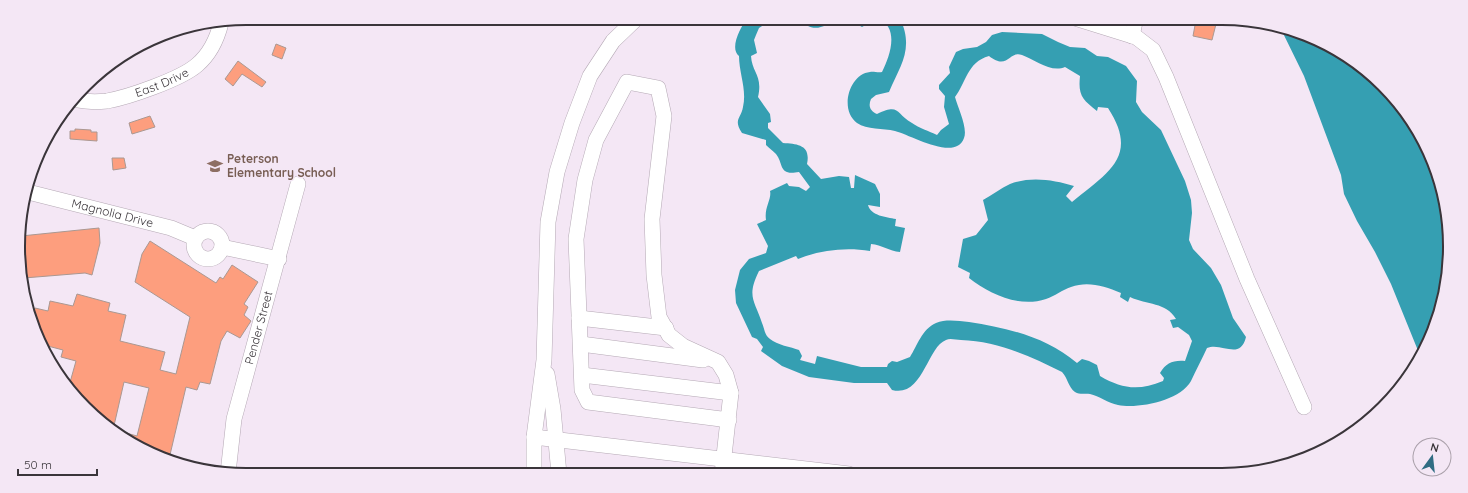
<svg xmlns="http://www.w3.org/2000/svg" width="1468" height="493" font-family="Quicksand,sans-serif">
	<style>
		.water { fill: #359fb2 }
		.building { fill: #fd9e7e; stroke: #aa9892 }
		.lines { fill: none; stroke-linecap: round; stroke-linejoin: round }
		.minor-casing { stroke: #b5a9b5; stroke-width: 16 }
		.minor { stroke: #fff; stroke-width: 15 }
		.labels { text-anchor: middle; stroke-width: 3; stroke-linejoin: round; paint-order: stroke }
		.street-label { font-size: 12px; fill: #3a353a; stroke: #f4e7f5 }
		.education-label { font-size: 12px; font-weight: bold; fill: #785e54; stroke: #f4e7f5; text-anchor: start }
		.rim { fill: none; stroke: #3a353a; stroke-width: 2 }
	</style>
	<rect width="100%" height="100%" fill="#f4e7f5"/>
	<path class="water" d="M747,18H774L759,28L756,35L754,40L757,53L751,56C752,73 763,75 758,97L770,114L771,122L768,123V128L783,143C798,144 811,145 807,164L821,179L839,176L849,177L851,188H854L855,175L875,184L880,194V207L868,205C871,216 886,217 896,219L895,226L905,228L900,252C889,251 882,245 871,244L870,251C846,247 820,250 798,259L796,256L759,271C746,297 755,301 762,323C765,330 764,334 770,339C777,345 791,347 799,350L802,356L800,360L815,364L817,356L861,367H887L888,364L892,361L897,362L910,357C917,346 922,329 936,323C946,319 958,321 969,322C1008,328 1046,337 1077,363L1082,359L1089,361L1097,365L1100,376C1122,389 1139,391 1163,381L1164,378L1160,373C1166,363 1173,360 1185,361L1192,341L1189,335L1178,327L1173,328L1170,320L1176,319C1166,302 1147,305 1130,297L1128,302L1120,297L1121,293C1104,286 1088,281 1071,287C1062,290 1055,296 1046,299C1019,308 990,294 969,278L970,273L958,267L963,239L976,235L988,220L983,200C992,195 1001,188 1010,184C1031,176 1054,180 1074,186L1066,196L1072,202C1107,173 1140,157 1108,108L1098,107L1097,111C1082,99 1078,95 1080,76L1065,67C1051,73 1035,60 1022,55C1009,50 1008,71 989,56C967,62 966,83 955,97C958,108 968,128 964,138C956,162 911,135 895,131C883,128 867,130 857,123C839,110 849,74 870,72C873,71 878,73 882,72C890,56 900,28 878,18L862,27L846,18H900C914,49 901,64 889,92L876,95L871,99C868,106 870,111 877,114C900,103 895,113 912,123C919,128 929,131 937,135L941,130L949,124L944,107L945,96L939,89V85L950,73L949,67L956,52L963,49L977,47L986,42L992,35L1002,32L1042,34L1058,42L1070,47L1085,48L1097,56L1108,57L1126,66L1137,81L1136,102L1142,112L1161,130L1185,181L1191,200L1192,213L1189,240L1193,249L1211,268L1221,285L1233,318L1246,337C1240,361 1222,342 1207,348C1202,359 1196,370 1191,381C1180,401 1138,409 1118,405C1108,403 1099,396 1090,394C1085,393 1080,395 1075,392C1068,387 1068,378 1062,372C1030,356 997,341 961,340C956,340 950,338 946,340C927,347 923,398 892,390L887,383H854L809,377L782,366L761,351L763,347L757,339L752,337L736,303L735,290L740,270L749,259L766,253L768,246L757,224L766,220C764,207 772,199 770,191L787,183L789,186L799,187L806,191L810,187L799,172C778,176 784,164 776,154C773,151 769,148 766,145V140L742,133C733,119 741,119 743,107C747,90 739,73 739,56C729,48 741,27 747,18Z
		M799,18H836C824,29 810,33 799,18Z
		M1279,25L1360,65L1419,132L1448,216L1442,305L1421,358L1391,284L1375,252L1357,221L1344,194L1341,175L1304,76Z"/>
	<path class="building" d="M1196,20L1216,24L1212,40L1193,36Z
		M276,44L286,48L282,59L272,55Z
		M238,61L266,82L262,87L242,74L233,86L225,79Z
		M150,116L155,127L132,134L129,123Z
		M75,129L91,130V132H97V141L70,139V131H75Z
		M112,158H124L126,168L113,170Z
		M99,228L100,243L92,275L85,273L24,278L21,236Z
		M150,241L216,283L220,277L223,279L232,265L258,282L244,304L248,307L244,315L251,321L240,338L227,331L221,341L210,384L200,382L197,390L186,387L169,459L117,434L119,431L137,436L149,388L124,382L113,430L69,386L76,361L61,357L63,350L44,345L32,319L35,308L48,311L50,301L73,306L77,294L110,303L108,311L126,315L120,341L165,352L160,370L176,374L190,317L135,282L142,254Z"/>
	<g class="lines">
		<defs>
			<g id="minor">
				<path d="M1075,18L1136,37L1153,50L1166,77L1247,279L1304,407"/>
				<path d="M1132,36L1135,22V18"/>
				<path id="s1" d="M77,100C87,102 97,102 107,101C129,97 181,79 197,65C210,54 217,39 221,23"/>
				<path id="s2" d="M28,192L171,228L195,238"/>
				<circle cx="208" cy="245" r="14"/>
				<path d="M222,247L279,259"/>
				<path d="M579,318L666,328"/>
				<path d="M581,344L703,360"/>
				<path d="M547,374L553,409L559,474"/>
				<path d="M582,375L731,393"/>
				<path d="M534,437L849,474"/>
				<path id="s3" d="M228,473L234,419L298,184"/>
				<path d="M534,474V437L544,360L548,222L557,172L572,123L590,76L613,41L637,18"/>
				<path d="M722,474L731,393L726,375L718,362L683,346L669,335L659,317L654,275L652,219L664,116L658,88L627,82L596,140L585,180L576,239L582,390L588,402L729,420"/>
			</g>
		</defs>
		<use href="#minor" class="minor-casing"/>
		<use href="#minor" class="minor"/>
	</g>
	<defs>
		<symbol id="school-bare" viewBox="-9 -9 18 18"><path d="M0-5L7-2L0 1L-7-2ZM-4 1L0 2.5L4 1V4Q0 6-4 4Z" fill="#8d6e63" stroke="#f4e7f5" stroke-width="2.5" paint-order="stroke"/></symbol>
	</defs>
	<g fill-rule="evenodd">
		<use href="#school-bare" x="204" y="155" width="22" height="22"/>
	</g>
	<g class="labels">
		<g class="street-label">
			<text dy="4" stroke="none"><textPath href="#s1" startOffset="88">East Drive</textPath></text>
			<text dy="4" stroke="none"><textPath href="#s2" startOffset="87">Magnolia Drive</textPath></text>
			<text dy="4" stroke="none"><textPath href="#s3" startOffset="149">Pender Street</textPath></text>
		</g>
		<g class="education-label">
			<text x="227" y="163">Peterson<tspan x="227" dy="14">Elementary School</tspan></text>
		</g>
	</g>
	<path d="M0 0H1468V493H0ZM246 25H1222A221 221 0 0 1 1443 246V247A221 221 0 0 1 1222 468H246A221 221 0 0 1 25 247V246A221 221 0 0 1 246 25Z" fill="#f4e7f5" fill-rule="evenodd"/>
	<path class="rim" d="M246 25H1222A221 221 0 0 1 1443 246V247A221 221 0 0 1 1222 468H246A221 221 0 0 1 25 247V246A221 221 0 0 1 246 25Z"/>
	<g transform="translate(1432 457) rotate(15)"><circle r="19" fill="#f4e7f5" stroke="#aaa0aa"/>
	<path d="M0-3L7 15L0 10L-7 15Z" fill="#306d83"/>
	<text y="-6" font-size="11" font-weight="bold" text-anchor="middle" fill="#3a353a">N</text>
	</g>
	<path d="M18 469v6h79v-6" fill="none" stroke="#3a353a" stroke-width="2"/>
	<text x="24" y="469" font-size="12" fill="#3a353a" stroke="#f4e7f5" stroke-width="3" paint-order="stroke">50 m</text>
</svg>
